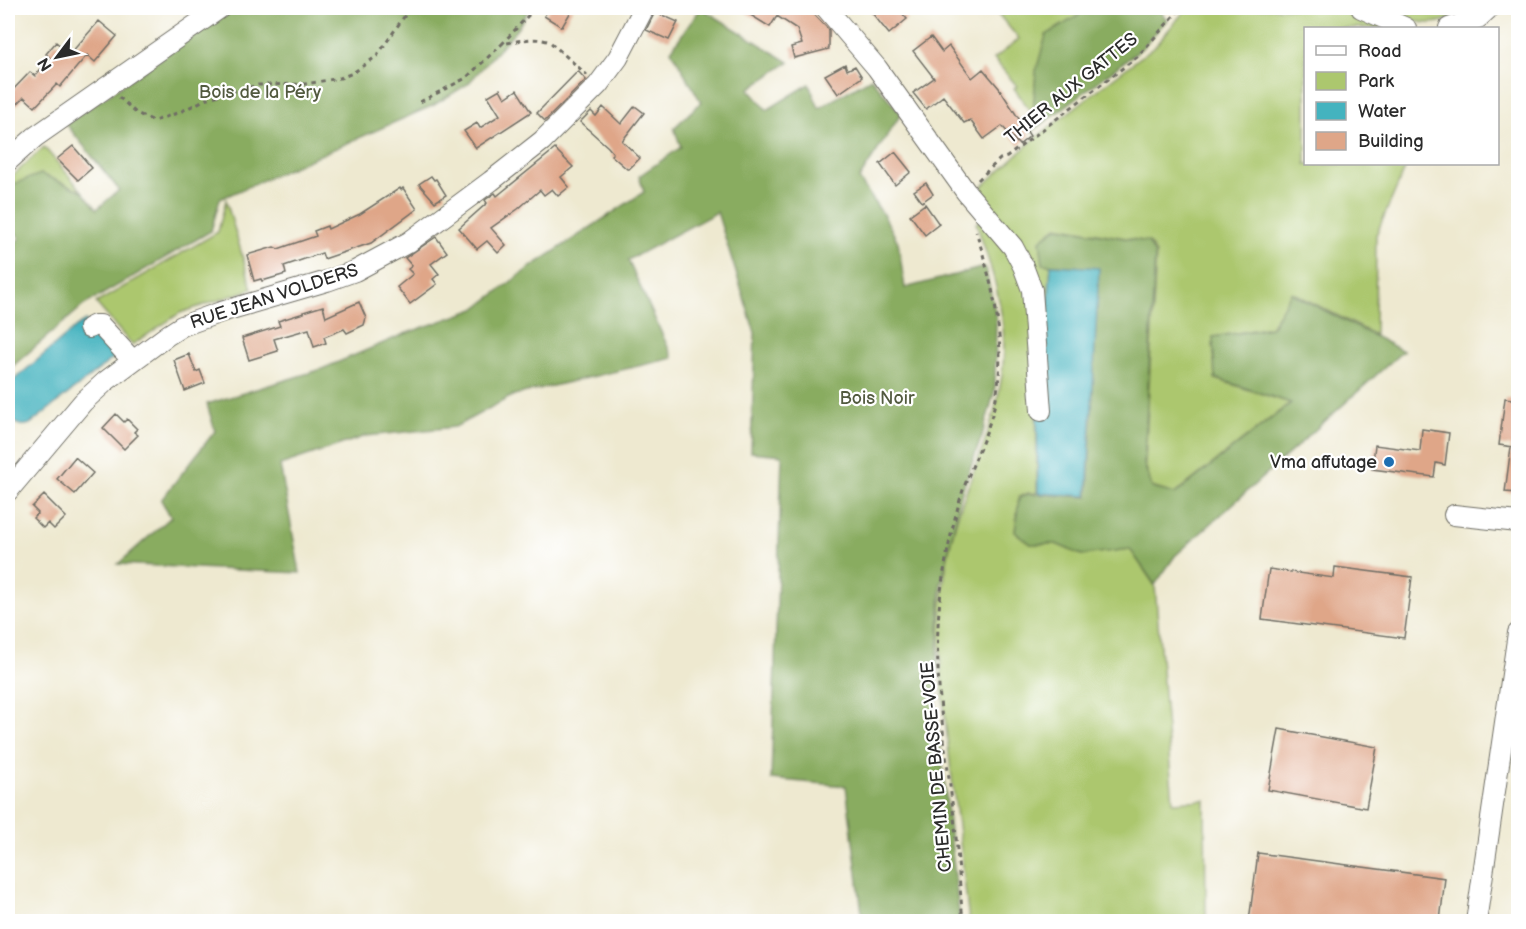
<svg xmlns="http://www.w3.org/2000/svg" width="1526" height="929" font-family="'Balsamiq Sans',sans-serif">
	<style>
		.green { fill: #acc76e; stroke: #6c794c; stroke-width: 1.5 }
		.forest { fill: #89ac61; stroke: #5a6c46; stroke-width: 1.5 }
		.water { fill: #44b3bf; stroke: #386f75; stroke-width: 1.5 }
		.building { fill: #dfa688 }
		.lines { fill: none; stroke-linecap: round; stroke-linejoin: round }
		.minor-casing { stroke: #6f6e65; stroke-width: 22 }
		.path { stroke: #6f6e65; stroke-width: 3; stroke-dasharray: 4.5 4.5; stroke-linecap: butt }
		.minor { stroke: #fff; stroke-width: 20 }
		.poi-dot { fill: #1f6fb2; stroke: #fff; stroke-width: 2 }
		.labels { text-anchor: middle; stroke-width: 4.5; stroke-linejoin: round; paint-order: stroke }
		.street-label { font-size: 18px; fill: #2b2b2b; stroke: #fff }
		.park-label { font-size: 18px; fill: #525a3f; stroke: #fff }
		.poi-label { font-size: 18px; fill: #2b2b2b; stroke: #fff; text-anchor: end }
	</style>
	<rect width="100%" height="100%" fill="#fff"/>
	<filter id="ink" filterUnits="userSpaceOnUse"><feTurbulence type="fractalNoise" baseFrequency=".0167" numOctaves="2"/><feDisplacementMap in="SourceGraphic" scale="12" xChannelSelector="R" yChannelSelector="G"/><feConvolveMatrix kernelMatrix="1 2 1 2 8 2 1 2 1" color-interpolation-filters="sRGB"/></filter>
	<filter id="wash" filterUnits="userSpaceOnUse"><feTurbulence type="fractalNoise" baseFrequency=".008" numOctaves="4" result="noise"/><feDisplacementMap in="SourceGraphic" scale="24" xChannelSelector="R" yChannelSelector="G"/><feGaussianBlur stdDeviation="1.35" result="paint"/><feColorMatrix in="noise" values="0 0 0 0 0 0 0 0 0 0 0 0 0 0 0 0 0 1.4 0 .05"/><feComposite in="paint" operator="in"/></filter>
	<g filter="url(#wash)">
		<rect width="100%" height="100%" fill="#eee9d0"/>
		<path class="green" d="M993,8H1079V15L1036,71L1033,115L1014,88L1017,86L994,59L1019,39Z
			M1187,8H1343L1386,28H1306V164H1407L1376,235L1375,335L1292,292L1270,327L1213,337L1215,379L1290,403L1174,494L1152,487L1145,464L1156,254L1149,242L1057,226L1040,240L1043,264L1051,265L1042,360L1036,375L1037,493H1027L1019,497L1015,532L1030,544H1056L1081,555L1130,549L1155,586L1173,802L1205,800L1206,921H969C964,879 960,837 954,795C947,735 938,676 941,615C943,581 949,544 959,512C977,458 1004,405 1004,347C1004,304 990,263 976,223L990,213L973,195L1034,139L1155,46Z
			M1383,8H1472C1434,30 1422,26 1383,8Z
			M44,147L82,191L41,174L8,186V180Z
			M226,200L252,289L180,313L132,345L96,303L218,232Z"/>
		<path class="forest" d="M234,8H530L517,29L468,84L434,105L220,199L211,231L84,305L8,370V250L20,238L8,224V186L41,174L82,191L97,209L119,190L66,124Z
			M701,8L789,62L749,89L767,110L809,84L819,108L871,78L901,114L859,179L884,216L898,242L905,288L985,267L996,316L995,390L982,436L962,491L941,584L936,707L960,921H863L846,786L771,779L782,455L751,452L755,333L717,212L628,260L673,358L514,395L455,427L366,436L280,465L300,573L118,564L171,517L161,500L215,431L207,404L322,369L407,333L475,309L529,268L644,192L639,176L681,147L674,128L701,102L671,50Z
			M1079,8H1158L1167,20L1141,49L1032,132L1026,123L1033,115L1036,71L1046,35L1079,15Z
			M1058,227L1148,242L1155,255L1144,464L1152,488L1175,494L1291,403L1215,378L1213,337L1271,328L1291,293L1403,351L1175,556L1155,585L1130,549L1082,555L1056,544H1031L1015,532L1019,498L1027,494L1088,497L1099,268L1043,264L1040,240Z"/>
		<path class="water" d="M1051,265L1099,268L1087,496L1038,493L1037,393L1043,388Z
			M86,321L127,347L30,424C19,428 15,423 8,416V385L76,327Z"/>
		<g id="blocks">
			<path class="building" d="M550,8H573L562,27L544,16Z
				M739,8H808L829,30V49L794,58L791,47L802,44L797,29L777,16L770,27Z
				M868,8H898L907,19L889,34Z
				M655,12L678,22L669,40L646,30Z
				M99,21L117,36L95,62L87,55L60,87L57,84L35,107L24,97L8,114V95L30,72L35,76L50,58L46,54L56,42L70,54Z
				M931,37L942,52L949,46L972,78L983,69L999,88L1030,136L1019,145L1002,126L984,139L970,120L964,123L943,96L926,109L913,93L934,78L913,51Z
				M845,64L847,70L855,66L862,77L838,94L825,75Z
				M578,71L586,80L545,121L537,113Z
				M500,89L505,98L517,90L531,112L476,148L464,131L477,123L480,128L500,115L488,96Z
				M635,106L644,113L622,141L640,158L629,169H627L611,155L613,153L608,147L580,122L591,111L596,116L603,107L621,124Z
				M73,146L92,168L78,180L57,159Z
				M555,149L573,167L561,177L569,187L558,196L552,189L544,195L540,190L518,209L491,228L506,245L498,253L487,241L477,249L459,228L487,203L485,200L495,193L497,196Z
				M895,152L911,172L895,185L880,164Z
				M431,176L434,180L436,179L446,195L435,202L419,184Z
				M926,183L933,194L922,202L914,191Z
				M400,188L401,190L403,188L417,209L371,243L324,259L322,253L284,266L286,274L262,281L261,279L254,281L247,255L274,247L278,249L316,236L314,231L327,226L328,229L360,214Z
				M925,204L939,224L925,235L910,215Z
				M436,237L447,252L431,264L439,274L433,279L437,284L410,304L397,287L413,274L408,269L412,266L405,258Z
				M359,302L366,318L364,325L347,333L344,329L324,337L326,343L314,347L309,329L274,339L278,351L249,360L242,338L280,326L278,321L304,313L303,312L323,306L326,317Z
				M189,354L196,372L200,370L205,383L185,391L174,360Z
				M1505,398L1518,400V493L1505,492L1511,447H1514L1499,445Z
				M116,414L124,422L127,419L137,429L134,432L138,435L124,449L103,428Z
				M1422,429L1449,433L1445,465L1436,463L1434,477L1372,469L1375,445L1420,451Z
				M75,457L93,473L75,494L57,479Z
				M44,495L66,517L54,529L48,523L43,528L33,518L38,513L32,507Z
				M1335,567L1412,577L1404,638L1262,619L1269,569L1334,578Z
				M1279,729L1377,747L1366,808L1268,790Z
				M1258,853L1445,878L1440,921H1249Z"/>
		</g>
	</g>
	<g filter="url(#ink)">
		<use href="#blocks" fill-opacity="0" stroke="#6f6e65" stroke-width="1.5"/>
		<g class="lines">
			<defs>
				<path id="minor" d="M826,8L877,68L966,192L1013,247L1023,266L1032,290L1041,411
					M1361,8L1406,28
					M1449,28L1478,18L1489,8
					M8,161L35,137L220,8
					M89,328L95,325H100L133,361
					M8,491L83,402L106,381L168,335L182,326L221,312L327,281L355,271L409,242L491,181L542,141L598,85L618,58L644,8
					M1454,515L1518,522
					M1476,922L1518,633"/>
			</defs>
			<use href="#minor" class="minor-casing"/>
			<path class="path" d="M535,8L502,44C519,41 534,36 550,42L587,75
				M119,97L136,113L154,121L180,112L208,98L258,85L305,84L340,78L353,73L377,56L410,8
				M420,102L466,78L502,44
				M978,180L1000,159L1007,157L1137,57L1181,8
				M963,922C960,890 958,858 955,827C947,755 933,682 939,610C942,574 952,524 963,490C975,457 992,426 997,392C1006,336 992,283 976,231"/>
			<use href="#minor" class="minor"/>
		</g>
	</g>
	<circle class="poi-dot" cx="1389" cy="462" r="6"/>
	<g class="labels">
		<g class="street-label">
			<text transform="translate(1071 88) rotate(-39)" y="6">THIER AUX GATTES</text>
			<text transform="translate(274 296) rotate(-18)" y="6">RUE JEAN VOLDERS</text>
			<text transform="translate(936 767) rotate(-95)" y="6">CHEMIN DE BASSE-VOIE</text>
		</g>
		<g class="park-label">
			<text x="260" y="98">Bois de la Péry</text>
			<text x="877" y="404">Bois Noir</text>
		</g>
		<g class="poi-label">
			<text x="1377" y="468">Vma affutage</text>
		</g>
	</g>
	<rect width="1526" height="929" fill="none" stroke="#fff" stroke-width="30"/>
	<rect x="1304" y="27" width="195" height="138" fill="#ffffff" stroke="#aaaaaa" stroke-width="1.5"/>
	<rect x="1316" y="46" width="30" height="9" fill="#ffffff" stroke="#aaaaaa" stroke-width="1.5"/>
	<text x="1358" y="57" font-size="18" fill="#2b2b2b">Road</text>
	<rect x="1316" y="72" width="30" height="18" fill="#acc76e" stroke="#aaaaaa" stroke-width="1.5"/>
	<text x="1358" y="87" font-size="18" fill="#2b2b2b">Park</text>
	<rect x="1316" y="102" width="30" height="18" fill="#44b3bf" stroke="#aaaaaa" stroke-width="1.5"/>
	<text x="1358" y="117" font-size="18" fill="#2b2b2b">Water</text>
	<rect x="1316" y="132" width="30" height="18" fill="#dfa688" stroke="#aaaaaa" stroke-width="1.5"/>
	<text x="1358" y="147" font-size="18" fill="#2b2b2b">Building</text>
	<g transform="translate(57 57) rotate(238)" stroke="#ffffff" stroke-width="4.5" paint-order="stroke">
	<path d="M0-4.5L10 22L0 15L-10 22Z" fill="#2b2b2b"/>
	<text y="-9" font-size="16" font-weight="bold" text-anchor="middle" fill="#2b2b2b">N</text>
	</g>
</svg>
